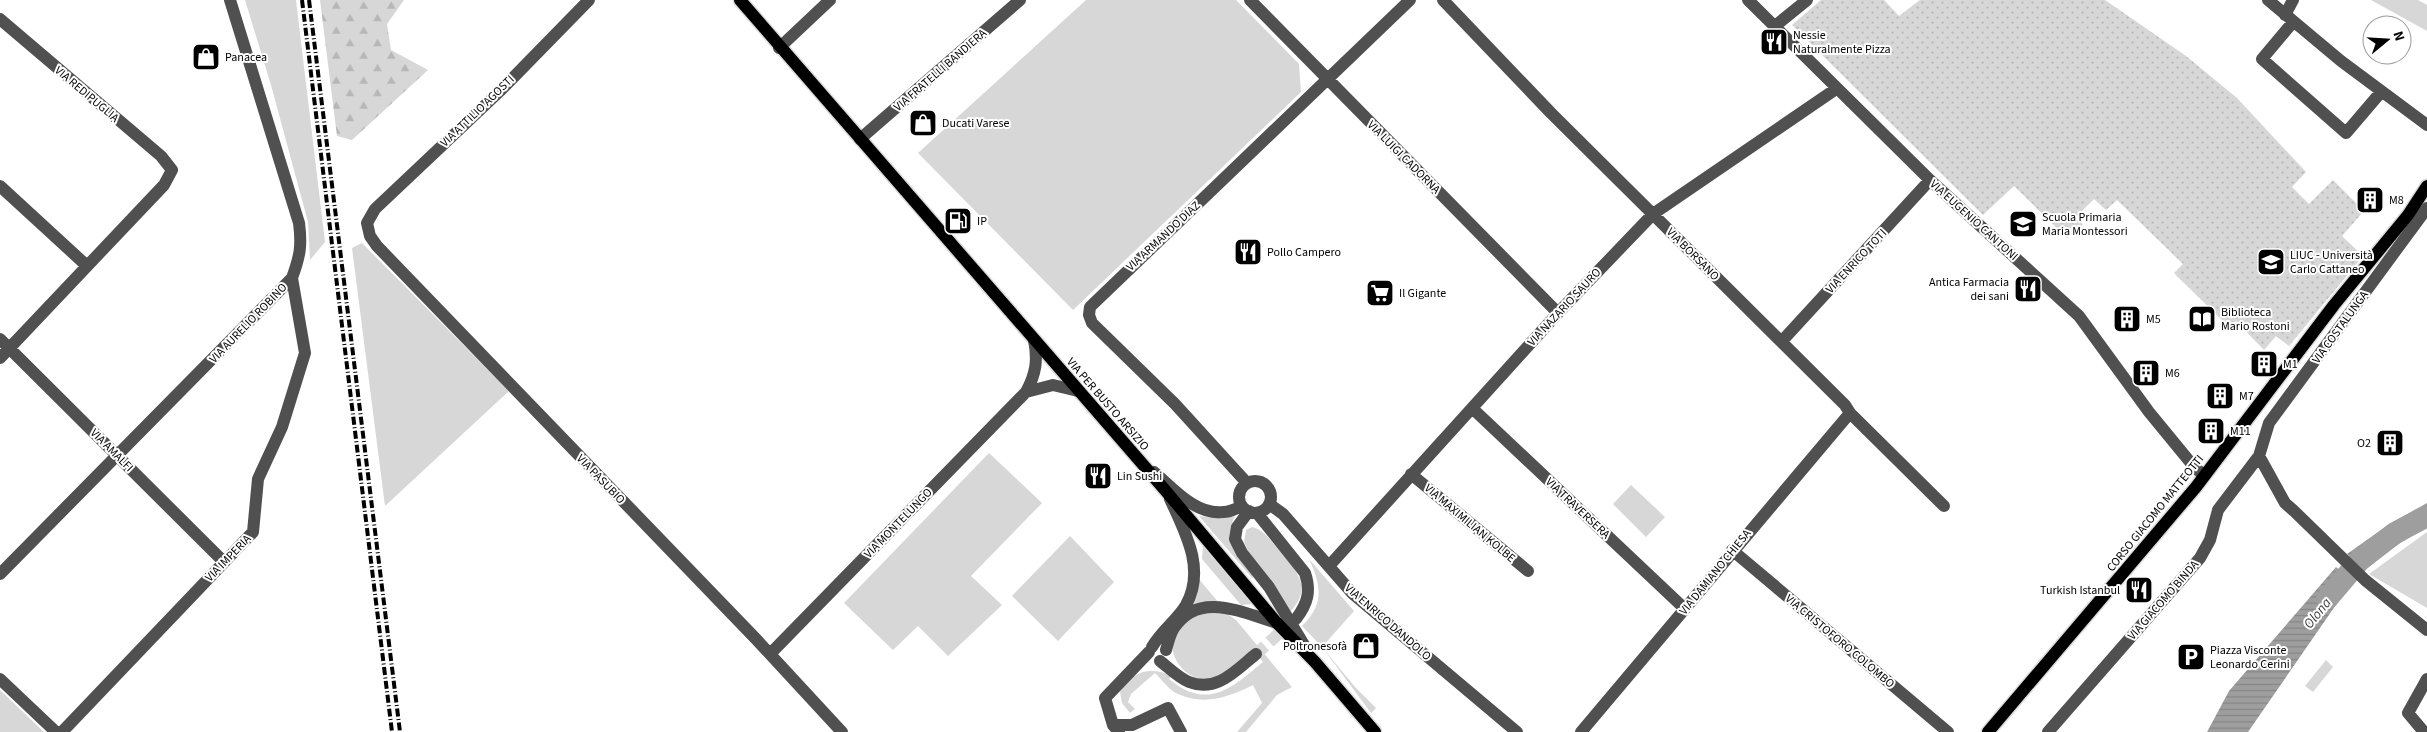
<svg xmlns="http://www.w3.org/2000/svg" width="2427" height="732" font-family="'Source Sans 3',sans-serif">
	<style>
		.green { fill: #d7d7d7 }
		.forest { fill: url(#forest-firs) }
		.park { fill: url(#park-dots) }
		.water { fill: url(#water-rules) }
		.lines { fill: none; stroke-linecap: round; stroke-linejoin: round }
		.river { stroke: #9e9e9e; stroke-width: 22 }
		.minor-tunnel { stroke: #d9d9d9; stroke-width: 12; stroke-dasharray: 12 6; stroke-linecap: butt }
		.major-casing { stroke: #dbdbdb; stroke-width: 15 }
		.minor { stroke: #505050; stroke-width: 12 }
		.major { stroke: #000; stroke-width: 12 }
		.rail { stroke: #000; stroke-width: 4; stroke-dasharray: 8 2.5 1 2.5; stroke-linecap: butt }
		.labels { text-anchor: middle; stroke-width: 4; stroke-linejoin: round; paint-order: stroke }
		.poi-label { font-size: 12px; fill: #000; stroke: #fff; text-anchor: start }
		.street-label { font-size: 12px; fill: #000; stroke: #fff }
		.water-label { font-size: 14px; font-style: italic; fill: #3f3f3f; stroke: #fff }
	</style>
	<defs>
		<pattern id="forest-firs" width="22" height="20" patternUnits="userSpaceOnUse" patternTransform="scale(1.25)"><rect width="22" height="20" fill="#d7d7d7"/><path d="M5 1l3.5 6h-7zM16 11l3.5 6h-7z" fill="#b7b7b7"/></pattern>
		<pattern id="park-dots" width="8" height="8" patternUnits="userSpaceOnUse" patternTransform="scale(1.25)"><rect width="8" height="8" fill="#d7d7d7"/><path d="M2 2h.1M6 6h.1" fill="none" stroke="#b7b7b7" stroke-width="1.8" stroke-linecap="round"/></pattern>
		<pattern id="water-rules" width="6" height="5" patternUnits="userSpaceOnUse" patternTransform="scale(1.25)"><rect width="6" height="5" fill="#9e9e9e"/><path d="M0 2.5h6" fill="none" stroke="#868686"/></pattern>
	</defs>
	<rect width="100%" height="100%" fill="#fff"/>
	<path class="green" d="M245,0H296L325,242L310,260L308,222L271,85Z
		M1086,0H1236L1299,64L1301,92L1073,310L918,153Z
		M2371,0H2418L2427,5V31Z
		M362,243L509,391L385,506L352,248Z
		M989,453L1042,503L971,576L1002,605L948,656L918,626L893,650L844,603Z
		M1631,485L1665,517L1646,537L1613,504Z
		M1199,516L1221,519L1235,516C1223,537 1241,555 1252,572L1253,579Z
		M1252,527C1264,530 1270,540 1278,549C1296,571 1314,586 1290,612L1249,553L1244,542L1246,530Z
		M2427,532V608L2369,574Z
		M1070,536L1114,582L1058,641L1012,596Z
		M1203,545L1254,604L1241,605L1202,559Z
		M1309,559L1354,611L1322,647L1355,687L1376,708L1371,713L1322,647L1302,626C1325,604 1321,585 1309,559Z
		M1197,577L1220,604L1189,607Z
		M1210,611L1226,613L1236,620L1292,687L1277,695L1246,732H1237L1262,703L1253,685C1229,697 1204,706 1178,694C1170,691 1162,680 1155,673L1131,694L1128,702L1135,709L1130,713L1122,703L1120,692C1132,671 1150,666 1172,676L1169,679C1207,711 1232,688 1263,662L1253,650C1241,661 1228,673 1212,678C1192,685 1169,661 1173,642C1175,636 1181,626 1185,622C1190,616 1203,613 1210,611Z
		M2326,660L2333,667L2313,692L2305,686Z
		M0,690L44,732H0Z"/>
	<path class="forest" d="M320,0H404L387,24L391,50L428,70L352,140L337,136Z"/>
	<path class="park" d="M1821,0H1884L1899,16L1920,0H2105L2186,56L2237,98L2306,172L2292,187L2309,204L2333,180L2364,211L2342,236L2363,256L2289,346L2276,336L2264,350L2236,321L2229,327L2181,280L2174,273L2183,264L2117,200L2106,210L2094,199L2076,217L2083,225L2067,238L2014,186L1983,215L1792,25Z"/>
	<path class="water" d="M2427,503V526L2391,549L2365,570L2347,554L2388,525Z
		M2336,567L2354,583L2340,599L2248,732H2207L2229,691Z"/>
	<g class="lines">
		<path class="river" d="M2327,599L2360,560L2395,533L2427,516"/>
		<path class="minor-tunnel" d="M1256,654L1292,622"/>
		<defs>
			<path id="major" d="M740,0L1165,490L1277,623L1315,662L1375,732
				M1988,732L2196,487L2334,305L2408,215L2427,186"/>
		</defs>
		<use href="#major" class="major-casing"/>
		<path class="minor" d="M589,0L500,91L375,209L367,223L370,236L377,246L756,639L842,732
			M1250,0L1558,313
			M1443,0L1551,113L1845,405L1850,413L1944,506
			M1748,0L1930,180L2079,316L2149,412L2195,468L2204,475
			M2268,0L2341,61L2427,125
			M2285,15L2293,0
			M0,19L161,156L172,170L164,185L0,358
			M2293,22L2262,59L2346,133L2381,92
			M1775,26L1807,0
			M779,48L830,0
			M860,139L1020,0
			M0,186L86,265
			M0,339L224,562
			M1782,341L1930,180
			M1026,392L1053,385L1078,391
			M1472,408L1685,609
			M2259,456L2285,503L2294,511L2365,580L2427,630
			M1154,472C1173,488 1196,516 1224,512C1230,512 1237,508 1242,506
			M1411,474L1528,571
			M1239 497a16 16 0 1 1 32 0a16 16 0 1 1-32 0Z
			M1247,483L1175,404L1092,323L1089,315L1090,307L1410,0
			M1269,504L1283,514L1353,594L1517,732
			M1249,511L1237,527L1235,539L1242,553L1269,587L1306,648
			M1257,513L1305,573C1311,591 1308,603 1296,619
			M1732,550L1948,732
			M1329,566L1558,313L1653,214L1836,89
			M0,574L292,278C300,256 302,246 299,223L230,0
			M1152,647C1161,631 1177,620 1186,605C1206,569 1185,532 1170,499
			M1166,650C1168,643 1170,634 1174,628C1199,590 1243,613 1277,623
			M770,654L1026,392C1036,374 1038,360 1034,340
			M1160,661C1169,668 1179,678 1189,682C1217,693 1236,670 1256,654
			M0,679L56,732
			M1113,725H1132L1168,708L1181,732
			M62,732L253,532L258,479L282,427L305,353L292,278
			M1119,732L1113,725L1105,698L1149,652
			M1581,732L1850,413
			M2048,732L2200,558L2210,540L2218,510L2259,456L2269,423L2427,208
			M2424,732L2408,713L2427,679"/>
		<use href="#major" class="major"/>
		<path class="rail" d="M302,0L392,732
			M309,0L400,732"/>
	</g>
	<defs>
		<symbol id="restaurant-square" viewBox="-11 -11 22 22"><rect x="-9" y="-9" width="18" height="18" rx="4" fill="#000" stroke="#fff"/><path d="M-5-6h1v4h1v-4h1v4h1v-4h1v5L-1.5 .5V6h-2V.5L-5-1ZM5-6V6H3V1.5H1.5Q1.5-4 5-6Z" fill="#fff"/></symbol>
		<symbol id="shop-square" viewBox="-11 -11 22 22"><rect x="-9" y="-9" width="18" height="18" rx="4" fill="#000" stroke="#fff"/><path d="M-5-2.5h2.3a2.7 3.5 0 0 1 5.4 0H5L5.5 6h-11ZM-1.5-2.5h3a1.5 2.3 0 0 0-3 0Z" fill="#fff"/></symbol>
		<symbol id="building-square" viewBox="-11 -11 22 22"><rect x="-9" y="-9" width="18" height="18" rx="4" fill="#000" stroke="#fff"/><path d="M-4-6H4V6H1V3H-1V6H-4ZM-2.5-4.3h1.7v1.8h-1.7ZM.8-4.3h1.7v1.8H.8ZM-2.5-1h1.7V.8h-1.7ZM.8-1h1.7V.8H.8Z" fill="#fff"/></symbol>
		<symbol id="fuel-square" viewBox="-11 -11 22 22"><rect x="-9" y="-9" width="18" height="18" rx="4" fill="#000" stroke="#fff"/><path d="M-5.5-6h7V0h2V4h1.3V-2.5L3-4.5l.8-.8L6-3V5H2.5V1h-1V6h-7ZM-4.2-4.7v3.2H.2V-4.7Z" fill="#fff"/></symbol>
		<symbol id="school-square" viewBox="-11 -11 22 22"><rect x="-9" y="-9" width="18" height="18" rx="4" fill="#000" stroke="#fff"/><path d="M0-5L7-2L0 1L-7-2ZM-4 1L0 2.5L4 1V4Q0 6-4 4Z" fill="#fff"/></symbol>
		<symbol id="university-square" viewBox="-11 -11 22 22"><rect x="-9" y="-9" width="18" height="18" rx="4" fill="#000" stroke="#fff"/><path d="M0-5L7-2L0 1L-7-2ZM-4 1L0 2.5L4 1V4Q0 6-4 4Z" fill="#fff"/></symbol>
		<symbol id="supermarket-square" viewBox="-11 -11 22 22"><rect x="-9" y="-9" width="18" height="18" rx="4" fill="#000" stroke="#fff"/><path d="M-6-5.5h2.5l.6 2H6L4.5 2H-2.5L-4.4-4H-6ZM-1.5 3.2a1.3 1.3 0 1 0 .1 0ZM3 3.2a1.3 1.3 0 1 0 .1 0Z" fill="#fff"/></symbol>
		<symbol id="library-square" viewBox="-11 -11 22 22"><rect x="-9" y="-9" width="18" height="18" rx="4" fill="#000" stroke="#fff"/><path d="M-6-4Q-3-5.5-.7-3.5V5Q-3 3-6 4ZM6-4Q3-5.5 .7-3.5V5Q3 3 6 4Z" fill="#fff"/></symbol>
		<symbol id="parking-square" viewBox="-11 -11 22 22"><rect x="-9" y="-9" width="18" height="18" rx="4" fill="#000" stroke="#fff"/><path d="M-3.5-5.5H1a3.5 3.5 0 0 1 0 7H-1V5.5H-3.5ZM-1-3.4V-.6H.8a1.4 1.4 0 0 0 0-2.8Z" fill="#fff"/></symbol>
	</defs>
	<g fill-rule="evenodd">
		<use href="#restaurant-square" x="1758" y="26" width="32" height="32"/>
		<use href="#shop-square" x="190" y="41" width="32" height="32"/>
		<use href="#shop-square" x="907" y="107" width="32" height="32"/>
		<use href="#building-square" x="2354" y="184" width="32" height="32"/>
		<use href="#fuel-square" x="942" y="205" width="32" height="32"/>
		<use href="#school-square" x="2007" y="208" width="32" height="32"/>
		<use href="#restaurant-square" x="1232" y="236" width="32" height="32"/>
		<use href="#university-square" x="2255" y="246" width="32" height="32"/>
		<use href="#restaurant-square" x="2012" y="273" width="32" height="32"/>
		<use href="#supermarket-square" x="1364" y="277" width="32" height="32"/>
		<use href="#building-square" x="2111" y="303" width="32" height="32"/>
		<use href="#library-square" x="2186" y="303" width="32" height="32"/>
		<use href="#building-square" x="2248" y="348" width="32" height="32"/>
		<use href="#building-square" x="2130" y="357" width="32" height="32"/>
		<use href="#building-square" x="2204" y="380" width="32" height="32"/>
		<use href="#building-square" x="2195" y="415" width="32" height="32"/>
		<use href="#building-square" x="2374" y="427" width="32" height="32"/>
		<use href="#restaurant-square" x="1082" y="460" width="32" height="32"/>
		<use href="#restaurant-square" x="2123" y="574" width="32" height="32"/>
		<use href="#shop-square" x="1350" y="630" width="32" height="32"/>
		<use href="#parking-square" x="2175" y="641" width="32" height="32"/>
	</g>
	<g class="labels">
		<g class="poi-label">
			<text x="1793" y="39">Nessie<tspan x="1793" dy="14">Naturalmente Pizza</tspan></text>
			<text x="225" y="61">Panacea</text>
			<text x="942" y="127">Ducati Varese</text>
			<text x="2389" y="204">M8</text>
			<text x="2042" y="221">Scuola Primaria<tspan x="2042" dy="14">Maria Montessori</tspan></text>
			<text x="977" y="225">IP</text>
			<text x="1267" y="256">Pollo Campero</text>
			<text x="2290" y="259">LIUC - Università<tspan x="2290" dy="14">Carlo Cattaneo</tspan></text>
			<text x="2009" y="286" text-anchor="end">Antica Farmacia<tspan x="2009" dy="14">dei sani</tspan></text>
			<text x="1399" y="297">Il Gigante</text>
			<text x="2221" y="316">Biblioteca<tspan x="2221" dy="14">Mario Rostoni</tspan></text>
			<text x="2146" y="323">M5</text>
			<text x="2283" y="368">M1</text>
			<text x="2165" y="377">M6</text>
			<text x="2239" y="400">M7</text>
			<text x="2230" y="435">M11</text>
			<text x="2371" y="447" text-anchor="end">O2</text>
			<text x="1117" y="480">Lin Sushi</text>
			<text x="2120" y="594" text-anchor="end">Turkish Istanbul</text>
			<text x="1347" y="650" text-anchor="end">Poltronesofà</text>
			<text x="2210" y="654">Piazza Visconte<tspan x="2210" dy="14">Leonardo Cerini</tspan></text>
		</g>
		<g class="street-label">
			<text transform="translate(940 70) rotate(-41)" y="4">VIA FRATELLI BANDIERA</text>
			<text transform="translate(87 94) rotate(40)" y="4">VIA REDIPUGLIA</text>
			<text transform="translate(477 111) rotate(-44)" y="4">VIA ATTILIO AGOSTI</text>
			<text transform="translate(1404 157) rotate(45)" y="4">VIA LUIGI CADORNA</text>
			<text transform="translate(1974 220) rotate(42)" y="4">VIA EUGENIO CANTONI</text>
			<text transform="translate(1163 236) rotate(-43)" y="4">VIA ARMANDO DIAZ</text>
			<text transform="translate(1693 254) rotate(45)" y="4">VIA BORSANO</text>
			<text transform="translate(1856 261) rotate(-47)" y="4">VIA ENRICO TOTI</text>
			<text transform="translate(1564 307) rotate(-47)" y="4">VIA NAZARIO SAURO</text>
			<text transform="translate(248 323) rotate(-46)" y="4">VIA AURELIO ROBINO</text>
			<text transform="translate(2340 327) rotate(-54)" y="4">VIA COSTALUNGA</text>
			<text transform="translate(1108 404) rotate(49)" y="4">VIA PER BUSTO ARSIZIO</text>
			<text transform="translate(112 450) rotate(45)" y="4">VIA AMALFI</text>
			<text transform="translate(601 479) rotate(46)" y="4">VIA PASUBIO</text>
			<text transform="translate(1578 508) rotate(43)" y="4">VIA TRAVERSERA</text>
			<text transform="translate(2155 513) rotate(-51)" y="4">CORSO GIACOMO MATTEOTTI</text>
			<text transform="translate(898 523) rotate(-46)" y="4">VIA MONTELUNGO</text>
			<text transform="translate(1470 523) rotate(40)" y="4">VIA MAXIMILIAN KOLBE</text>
			<text transform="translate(228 558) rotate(-46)" y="4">VIA IMPERIA</text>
			<text transform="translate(1715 572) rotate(-51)" y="4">VIA DAMIANO CHIESA</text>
			<text transform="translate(2163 600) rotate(-49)" y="4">VIA GIACOMO BINDA</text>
			<text transform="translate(1388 622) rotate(41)" y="4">VIA ENRICO DANDOLO</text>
			<text transform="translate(1840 641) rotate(40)" y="4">VIA CRISTOFORO COLOMBO</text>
		</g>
		<g class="water-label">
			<text transform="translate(2317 613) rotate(-51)" y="5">Olona</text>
		</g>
	</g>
	<g transform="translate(2387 40) rotate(72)"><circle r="24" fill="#ffffff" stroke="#999999"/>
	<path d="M0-4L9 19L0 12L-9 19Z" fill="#000000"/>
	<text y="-8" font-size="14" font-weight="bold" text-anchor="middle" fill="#000000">N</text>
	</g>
</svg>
